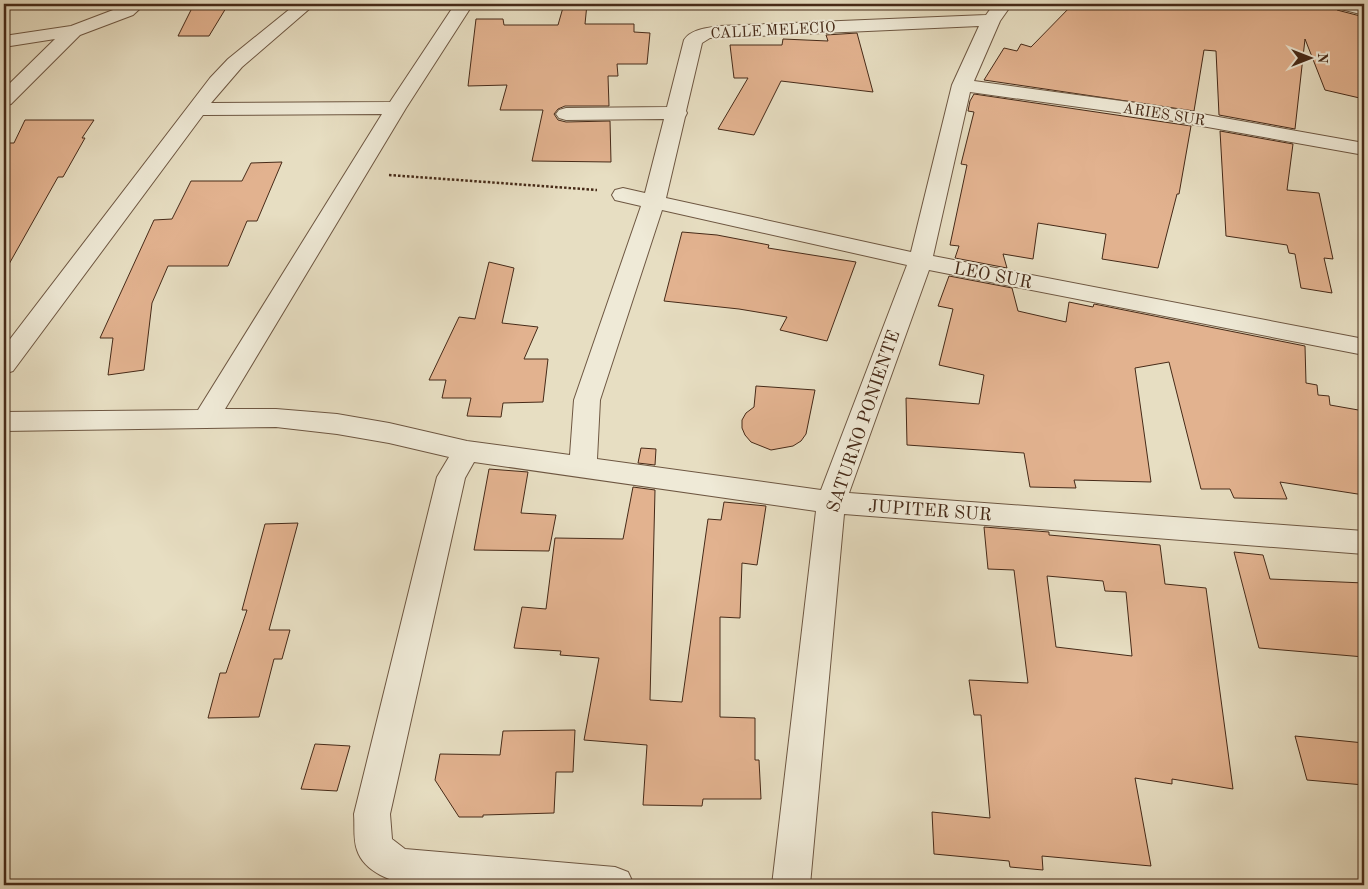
<svg xmlns="http://www.w3.org/2000/svg" width="1368" height="889" font-family="'Old Standard TT',serif">
	<style>
		.building { fill: #e2b28f; stroke: #462a18; fill-rule: evenodd }
		.lines { fill: none; stroke-linecap: round; stroke-linejoin: round }
		.street-casing { stroke: #6e5742; stroke-width: 2 }
		.path { stroke: #462a18; stroke-width: 2.5; stroke-dasharray: 2.5 2; stroke-linecap: butt }
		.street { fill: #efead7; fill-rule: evenodd }
		.labels { text-anchor: middle; stroke-width: 4; stroke-linejoin: round; paint-order: stroke }
		.far-street-label { font-size: 15px; fill: #462a18; stroke: #efead7 }
		.street-label { font-size: 18px; fill: #462a18; stroke: #efead7 }
	</style>
	<rect width="100%" height="100%" fill="#e7dec2"/>
	<filter id="stains"><feTurbulence type="fractalNoise" baseFrequency=".004" numOctaves="4"/><feColorMatrix values="0 0 0 0 .2 0 0 0 0 .09 0 0 0 0 .02 0 0 0 .5 -.17"/></filter>
	<radialGradient id="worn" r=".72"><stop offset=".6" stop-color="#630" stop-opacity="0"/><stop offset="1" stop-color="#630" stop-opacity=".3"/></radialGradient>
	<path class="building" d="M564,4H587L585,24H634V32L650,33L647,64H617L618,76H608L609,106H565L558,109L554,114L558,120L566,122L610,121L611,162L532,161L543,110H500L507,85L468,86L476,19H503L504,25H558Z
		M1073,4H1324L1334,6L1337,10L1364,17V99L1325,90L1305,39L1295,129L1219,115L1216,51L1204,50L1194,111L984,80L1004,48L1017,51L1021,44L1031,47Z
		M192,8H226L209,36H178Z
		M857,33L873,92L781,81L754,135L718,129L748,78H734L730,45H782L783,39L828,41L826,35Z
		M974,94L1191,126L1179,194H1177L1158,268L1102,259L1106,234L1038,223L1033,259L1003,254L1007,268L955,258L959,246L950,245L967,165L961,164L974,112L968,111L970,101Z
		M25,120H94L82,138H85L63,177H58L4,273V143H14Z
		M1220,131L1293,144L1287,190L1319,193L1333,259L1324,258L1332,293L1301,288L1295,254L1289,253L1287,245L1226,236Z
		M282,162L257,221H247L228,266H168L152,303L144,370L108,375L113,338H100L154,220L172,219L191,181H242L251,163Z
		M682,232L717,235L769,245L768,248L856,262L827,341L780,330L787,317L739,309L664,301Z
		M489,262L514,268L502,323L538,327L524,359H548L543,402L503,403L501,417L467,416L471,398H442L446,380H429L459,317L475,319Z
		M949,276L1012,288L1018,311L1066,322L1069,302L1093,307L1094,304L1305,346L1306,383L1317,385L1318,395L1329,396L1330,405L1364,411V495L1280,482L1287,499L1234,498L1230,489H1201L1169,362L1135,368L1151,482L1074,480L1076,488L1030,487L1024,453L907,445L906,398L979,404L984,375L939,365L953,309L938,306Z
		M756,386L815,390L806,434L801,441L793,446L771,450L751,442L745,435L742,428V420L746,413L754,407Z
		M641,448L656,449L655,465L638,463Z
		M489,469L528,472L521,513L556,515L549,551L474,550Z
		M633,487L655,490L650,700L682,702L708,519L721,520L724,502L766,506L757,565L742,563L740,618L720,617V717L755,718V760H759L761,799H703L702,806L643,805L647,745L584,740L599,658L560,655L561,651L514,648L522,607L546,609L555,538L623,539Z
		M298,523L269,630H290L282,659H274L259,717L208,718L220,673H226L247,610H242L265,524Z
		M984,527L1049,532V535L1160,545L1165,584L1206,588L1233,789L1172,779V784L1135,778L1151,866L1042,856L1043,870L1010,867L1009,861L934,854L932,812L990,818L981,715H974L969,680L1028,683L1014,570L988,569ZM1047,576L1103,581L1105,591L1126,592L1132,656L1056,647Z
		M1234,552L1263,555L1270,579L1364,583V657L1259,648Z
		M575,730L573,772H556L554,813L483,815V817H459L435,780L440,754L500,755L503,731Z
		M1295,736L1364,743V785L1307,780Z
		M315,744L350,746L337,791L301,789Z"/>
	<g class="lines">
		<defs>
			<path id="street" d="M125,4H145L133,15L80,35L11,104L4,106V89L55,39L4,47V36L71,26L121,7Z
				M296,4H315L242,67L211,103L390,102L455,4H473L406,108L225,409H276L337,414L389,423L467,441L570,455L574,400L641,206L615,200L612,195L615,190L623,188L645,193L664,119L566,120L559,118L556,114L559,110L566,108L667,107L684,40C691,29 707,28 719,26L986,15L994,4H1012L1000,21L974,81L1151,105L1364,143V155L1151,117L970,92L933,256L1364,339V355L929,270L849,493L1364,531V554L844,514L810,885H772L816,511L474,462L465,478L390,814L392,839L405,849L615,867L628,872L634,885H415C393,883 364,872 357,850C353,839 355,825 354,814L437,477L449,457L389,443L337,434L276,427L4,431V412L198,410L382,114L203,115L13,371L4,374V347L210,78L228,59ZM979,26L952,85L911,252L666,198L685,117L687,113L686,111L702,43L710,38ZM662,210L907,265L821,490L597,459L600,400Z
				M1334,4L1364,5V15L1337,8Z"/>
		</defs>
		<use href="#street" class="street-casing"/>
		<path class="path" d="M389,175L597,190"/>
		<use href="#street" class="street"/>
	</g>
	<g class="labels">
		<g class="far-street-label">
			<text transform="translate(773 30) rotate(-3)" y="5">CALLE MELECIO</text>
			<text transform="translate(1164 114) rotate(9)" y="5">ARIES SUR</text>
		</g>
		<g class="street-label">
			<text transform="translate(993 275) rotate(11)" y="6">LEO SUR</text>
			<text transform="translate(863 421) rotate(-71)" y="6">SATURNO PONIENTE</text>
			<text transform="translate(930 510) rotate(4)" y="6">JUPITER SUR</text>
		</g>
	</g>
	<rect width="1368" height="889" fill="none" stroke="#e7dec2" stroke-width="20"/>
	<rect x="5" y="5" width="1358" height="879" fill="none" stroke="#462a18" stroke-width="2.5"/>
	<rect x="10" y="10" width="1348" height="869" fill="none" stroke="#462a18"/>
	<g transform="translate(1310 58) rotate(90)" stroke="#efead7" stroke-width="4" paint-order="stroke">
	<path d="M0-4L9 19L0 12L-9 19Z" fill="#462a18"/>
	<text y="-8" font-size="14" font-weight="bold" text-anchor="middle" fill="#462a18">N</text>
	</g>
	<rect width="100%" height="100%" filter="url(#stains)"/>
	<rect width="100%" height="100%" fill="url(#worn)"/>
</svg>
